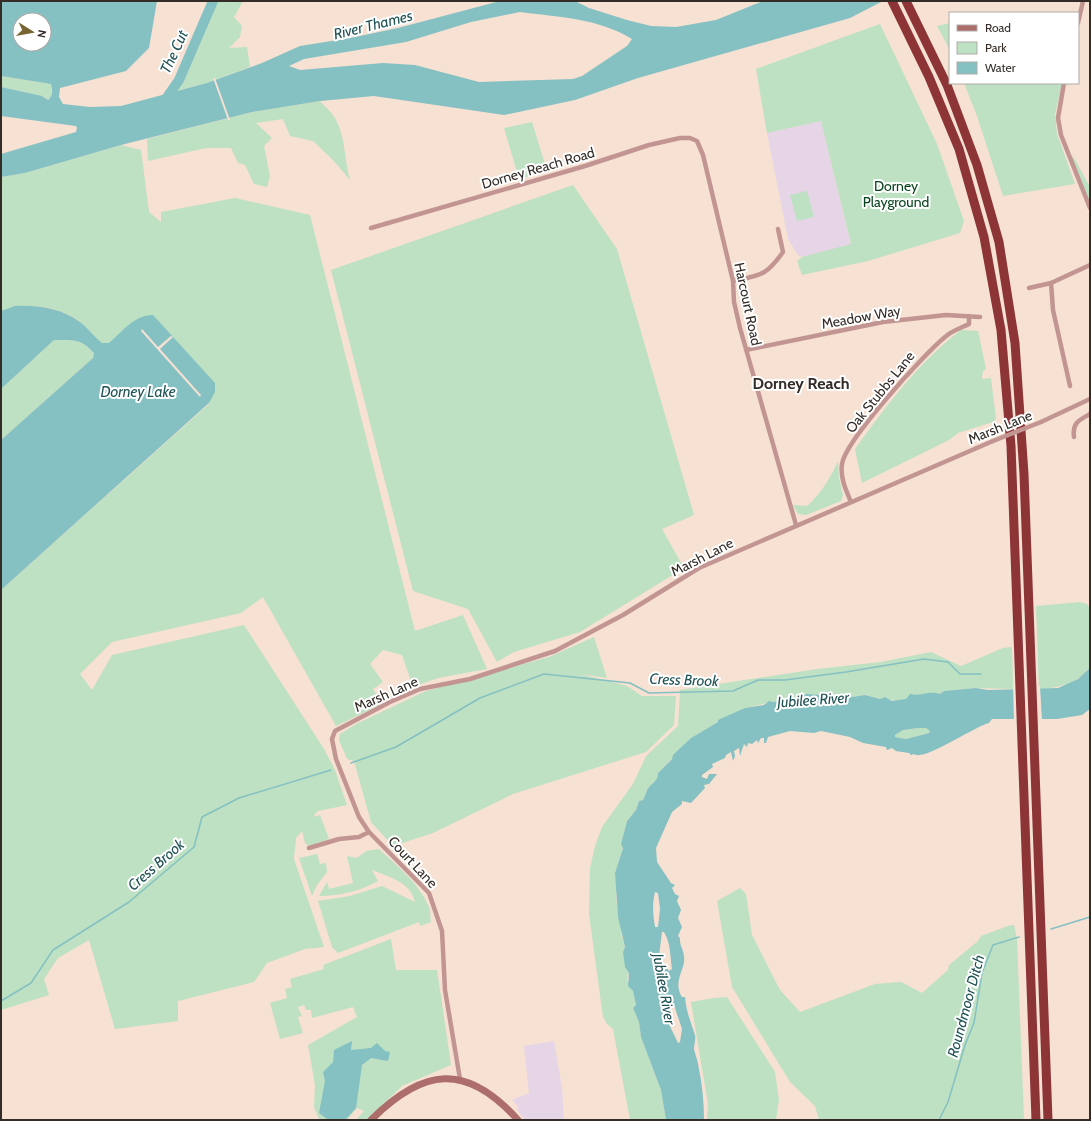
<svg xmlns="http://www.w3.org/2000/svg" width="1091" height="1121" font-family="Cabin,sans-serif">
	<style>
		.education { fill: #e6d5e7 }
		.green { fill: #bde1c2 }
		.water { fill: #85c0c2; fill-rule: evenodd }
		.pier { fill: #f6e1d3 }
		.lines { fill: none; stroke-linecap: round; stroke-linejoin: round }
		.stream { stroke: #85c0c2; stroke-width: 1.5 }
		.river { stroke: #85c0c2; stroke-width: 10 }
		.minor { stroke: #c29593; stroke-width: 4.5 }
		.secondary { stroke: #ad6d6b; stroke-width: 7 }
		.motorway { stroke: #8d3437; stroke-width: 9 }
		.minor-bridge { stroke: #c29593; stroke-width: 4.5 }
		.labels { text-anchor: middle; stroke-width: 4; stroke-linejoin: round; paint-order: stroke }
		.street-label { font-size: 14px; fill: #342c27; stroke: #fff }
		.park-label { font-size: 14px; fill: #08441c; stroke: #fff }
		.water-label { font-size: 15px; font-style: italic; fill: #205355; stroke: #fff }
		.quarter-label { font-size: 16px; font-weight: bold; fill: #342c27; stroke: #fff }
	</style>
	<rect width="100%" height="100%" fill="#f6e1d3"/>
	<path class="education" d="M821,121L851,245L802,257L798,255L788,239L767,133Z
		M554,1041L562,1088L564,1120H525L517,1110L518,1106L512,1100L529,1093L524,1046Z"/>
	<path class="green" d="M218,1H243L234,17L242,26L240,37L229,48L247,47L250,67L207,83L177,91L174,90L173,87L193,59Z
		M950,23V50L937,26Z
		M880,24L937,144L964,221L960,233L868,261L802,275L797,261L802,257L851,244L821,121L767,133L756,69Z
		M1,76L51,84V97L47,100L45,97L1,87Z
		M964,83H1062L1055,114L1057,134L1075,184L1003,196L977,116Z
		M320,101C325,107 333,113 336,120C346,139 344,160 350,180L334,161L313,141L290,136L283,119L256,123L272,138L264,146L270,176L267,187L254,184L245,165L238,163L231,148H206L148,161L147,139L252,112Z
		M532,122L547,171L519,179L504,128Z
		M121,145L141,150L149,212L161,222V212L235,198L310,215L415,631L463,615L487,669L438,678L413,687L402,655L383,650L370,664L383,682L373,689L382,704L336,726L263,597L241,613L112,642L80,674L92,690L112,655L244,625L324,749L335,770L347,805L318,811L313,817L320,815L329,839L309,846L305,843L302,831L296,838L294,859L324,947L305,949L267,963L254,982L178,1001V1021L115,1029L89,940L58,958L44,979L49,995L1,1010V590L209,404L137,319L109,344L102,343C94,337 87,328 79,321C56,305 27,302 1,311V177L25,173Z
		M1073,156L1090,187V206L1072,160Z
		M573,185L617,249L694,515L662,529L684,568L580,632L514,652L497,662L468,609L413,591L331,270Z
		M807,191L814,217L797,221L790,195Z
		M961,330L978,331L986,369L983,371L982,379L991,378L996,419L993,422L958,433L949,440L862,483L855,449C886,406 918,363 961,330Z
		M54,340C72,340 81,338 94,353L93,358L1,440V389Z
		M838,461L839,478L843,495L841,501L806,515L798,514L793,505L807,506C820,495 831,477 838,461Z
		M1080,602L1087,604L1090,609V668C1077,683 1059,688 1039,689L1036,606Z
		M594,637L607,678L581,674L627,686L642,696H676L674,725L646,752L513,794L433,833L393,846L371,822L354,761L347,759L339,740L340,734L358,723L426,691L549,657Z
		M1012,647L1013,689L976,688L944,691L940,694C923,688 901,709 885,697L880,699L865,695L852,697L807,694L745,708L718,722L691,738L658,773C658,782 650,784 647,790C646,793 645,796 643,800L639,801L636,810L627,821L621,844L623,847L615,873L617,888L616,895L618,917L621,928V933L625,947L623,952L629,973L627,980L633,991L636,1005L633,1008L639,1022L641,1037L661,1090L666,1120H630L613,1029L607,1024L603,1017L589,914L590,868L595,846L602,827L633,784L646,756L678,726L680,690L817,669L881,662L931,652L961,666L1003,648Z
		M919,728H926L930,731L929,733L906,739L895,737V735L903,730Z
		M379,849C397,866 419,883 429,907C431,911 430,918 431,922L420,926L419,922L338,953L332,947L318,901L350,896L382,886L415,902C411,882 389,877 372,870L378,881C361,891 339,896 319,896L327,882L329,889L353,883L347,856L357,858L366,851Z
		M317,854L320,864L326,863L327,872L317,885L312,896L299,858Z
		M740,888L746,894L752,935L780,990L800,1012L875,984L901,982L922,993L948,970L949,965L978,941L981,936L1008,926L1014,925L1017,939L1024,1120H819L815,1106L790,1082L732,987L717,901Z
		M391,939L396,970H437L451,1065L402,1086L367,1120H356L364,1111L357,1108L347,1120L319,1119L314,1107L315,1085L308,1045L357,1017L353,1007L312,1018L311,1010H306L304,1005L298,1007L302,1016L298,1017L303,1033L280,1039L270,1003L287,998L285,989L292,987L290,979L324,969L323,965Z
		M727,997L775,1072L779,1100L776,1120H707L708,1104L691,1002L714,998Z"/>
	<path class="water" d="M1,1H157L149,48L126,71L60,88L59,97L63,104L90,107L121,106L207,83L262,63L300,46L350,38L398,28L500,1H575L589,8L627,20L651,26L676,27L716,20L763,1H883L850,18L638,78L575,100L504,115L374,96L320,101L252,112L121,145L25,173L1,177V154L76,132L77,128L76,126L1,116V87L42,96L48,100C53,97 52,89 51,84L1,76ZM520,12C558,17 598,18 632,39L627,46L582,76L573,79L479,82L415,65L383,63L300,70L289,66L304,59L406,42L471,22ZM20,20H44V44H20Z
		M15,306C38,305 61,308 80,322C88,328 94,337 102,343H109C122,332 134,315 153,315L215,383V392L209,403L1,590V440L93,358L94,353C81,338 72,340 54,340L1,389V311Z
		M1090,668V709L1082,715L1057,719H992L989,723C975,726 923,762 914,754L911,755L909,753L896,751L892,748L887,750L886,747L863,743L850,737L821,731L814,733L790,731L768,737L766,743H764V738H761L758,743L757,740L752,744L748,743L747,747L744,744L740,756L739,748L734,751L735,756L733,761L731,752L726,755L725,758L712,764L713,767L702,775V777L707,779L709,774H717L709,784L704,785L705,788L691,803L682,801V804L672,812L656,848L657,862L671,883L675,885L672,888L675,894L679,896L677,901L681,910L678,918L682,927L678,936L680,938C679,945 684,950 684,957C686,969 672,981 682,997H685C686,1011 691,1023 695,1035C696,1040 694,1044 694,1049C695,1054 697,1058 698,1064C702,1083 704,1101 704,1120H666L661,1090L641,1037L639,1022L633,1008L636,1005L633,991L628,986L629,973L625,967L623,952L625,947L618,917L615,873L623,848L621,844L627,821L636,810L639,801L643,800C645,796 646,793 647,790C650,784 658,782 658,773L672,759L673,755L691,738L718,722V720L745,708L764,705L769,701L773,702L807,694L852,697L865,695L880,699L885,697L892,701L906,699L910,694C921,697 929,690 940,694L944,691L976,688L988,690L1058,688L1078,679ZM919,728H926L930,731L929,733L906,739L895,737V735L903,730ZM655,892L658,893L660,909L658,927H655C653,915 652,904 655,892ZM662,932H664C671,944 670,956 672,969L669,971L659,956ZM672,999L682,1029L680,1042L678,1043L668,1022V1000Z
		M352,1041L351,1050L371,1048L377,1043L385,1051L390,1052L388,1061L371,1058L362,1065L356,1108L345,1120L327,1119L319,1113L325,1081L323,1072L333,1062L334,1050Z"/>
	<path class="pier" d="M213,78H215L230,120H228Z
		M142,329L158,347L171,336L173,337L160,349L201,395L200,397L141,331Z
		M1040,686L1042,721H1014L1013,687Z"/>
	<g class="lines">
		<path class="stream" d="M351,763L396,747L480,698L544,674L630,683L649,693L733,691L758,680H785L846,672L924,659L948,662L960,674H981
			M1051,929L1090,917
			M1,1001L31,983L53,950L129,902L194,847L202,817L239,798L331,770
			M939,1120L948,1102L965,1045L974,1023L982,973L993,945L1019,937"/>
		<path class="river" d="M163,103L179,80L213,1"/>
		<path class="minor" d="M1078,23L1083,1
			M1064,83L1058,118L1061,135L1090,208
			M371,228L585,166L649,145L680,138H690L697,141L703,155L733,281L734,302L740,328L796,525
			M733,281C761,275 766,276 783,252L778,229
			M1051,283L1053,310L1070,386
			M1029,288L1051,283L1090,265
			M746,350L883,322L946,315L980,317
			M1041,422L1090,399
			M1074,437C1072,423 1079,420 1090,414
			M851,502C846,490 840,478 842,464C845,441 924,354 945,337C951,331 961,328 969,324V316
			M309,848L339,839L359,837L369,832
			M460,1079L445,990L442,931L429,893L369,832L359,817L336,759L332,739L335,731L390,702L420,689L470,679L555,651L623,615L699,568L993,441"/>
		<path class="secondary" d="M371,1120C423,1068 466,1062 518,1120"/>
		<path class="motorway" d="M892,1L929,77L959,149L984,237L1001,330L1011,446L1036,1120
			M906,1L947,85L977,165L999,242L1015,343L1024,474L1048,1120"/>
		<path class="minor-bridge" d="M993,441L1041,422"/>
	</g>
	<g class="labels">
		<g class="street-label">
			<text transform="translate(538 168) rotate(-16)" y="5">Dorney Reach Road</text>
			<text transform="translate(748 304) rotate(78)" y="5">Harcourt Road</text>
			<text transform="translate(861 317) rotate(-10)" y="5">Meadow Way</text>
			<text transform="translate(880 392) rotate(-51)" y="5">Oak Stubbs Lane</text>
			<text transform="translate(1000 427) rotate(-22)" y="5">Marsh Lane</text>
			<text transform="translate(702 557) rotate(-27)" y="5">Marsh Lane</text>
			<text transform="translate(386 694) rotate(-24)" y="5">Marsh Lane</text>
			<text transform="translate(413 862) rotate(47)" y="5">Court Lane</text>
		</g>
		<g class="park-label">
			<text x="896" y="191">Dorney<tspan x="896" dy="16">Playground</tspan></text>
		</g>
		<g class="water-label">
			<text transform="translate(373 25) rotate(-14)" y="5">River Thames</text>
			<text transform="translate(174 52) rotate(-65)" y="5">The Cut</text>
			<text x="138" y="397">Dorney Lake</text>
			<text transform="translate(684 680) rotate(2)" y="5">Cress Brook</text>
			<text transform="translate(813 700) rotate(-4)" y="5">Jubilee River</text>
			<text transform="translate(156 865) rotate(-41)" y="5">Cress Brook</text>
			<text transform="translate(664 989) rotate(80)" y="5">Jubilee River</text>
			<text transform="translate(966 1006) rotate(-75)" y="5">Roundmoor Ditch</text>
		</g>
		<g class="quarter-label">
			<text x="801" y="389">Dorney Reach</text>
		</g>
	</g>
	<rect width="1091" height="1121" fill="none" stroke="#342c27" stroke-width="4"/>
	<rect x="949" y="12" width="130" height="72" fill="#ffffff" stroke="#aeaba9"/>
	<rect x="957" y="25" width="20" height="6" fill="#ad6d6b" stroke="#aeaba9"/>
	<text x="985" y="32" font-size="12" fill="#342c27">Road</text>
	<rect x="957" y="42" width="20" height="12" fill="#bde1c2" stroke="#aeaba9"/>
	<text x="985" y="52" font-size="12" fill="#342c27">Park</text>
	<rect x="957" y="62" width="20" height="12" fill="#85c0c2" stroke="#aeaba9"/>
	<text x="985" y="72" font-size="12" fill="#342c27">Water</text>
	<g transform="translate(32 32) rotate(101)"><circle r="19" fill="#ffffff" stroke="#aeaba9"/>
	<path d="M0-3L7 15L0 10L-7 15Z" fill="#786533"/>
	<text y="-6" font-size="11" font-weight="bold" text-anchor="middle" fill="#342c27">N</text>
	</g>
</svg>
